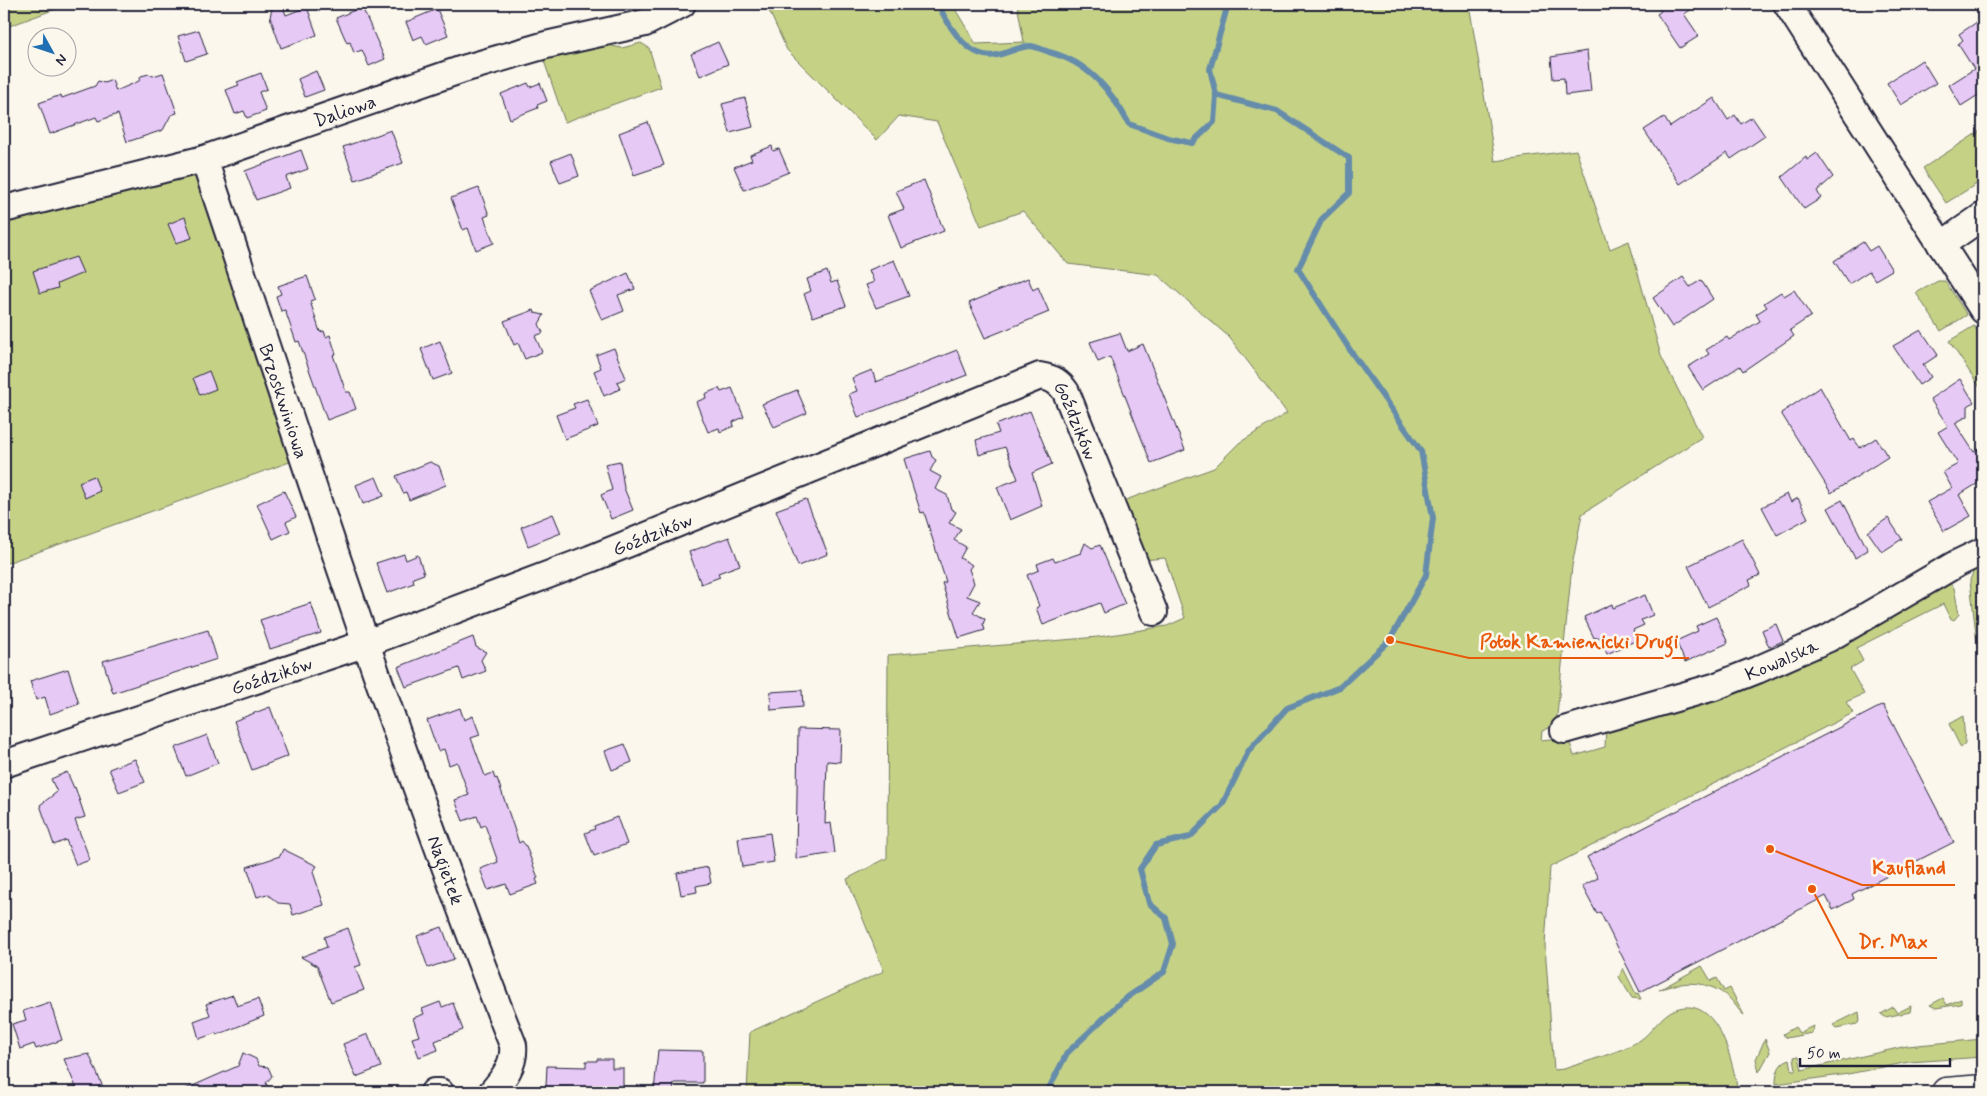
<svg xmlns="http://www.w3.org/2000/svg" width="1987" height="1096" font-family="Mynerve,sans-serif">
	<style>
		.green { fill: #c5d286; stroke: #747a60 }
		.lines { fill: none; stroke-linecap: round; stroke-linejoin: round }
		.stream { stroke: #668cab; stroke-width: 6 }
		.building { fill: #e7c9f6; stroke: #22223b }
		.minor-casing { stroke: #22223b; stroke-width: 30 }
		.major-casing { stroke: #22223b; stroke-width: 31 }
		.minor { stroke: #fbf7ec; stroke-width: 26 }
		.major { stroke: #fbf7ec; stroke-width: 28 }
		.labels { text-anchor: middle; stroke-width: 5; stroke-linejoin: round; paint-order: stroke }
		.street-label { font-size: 19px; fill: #22223b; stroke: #fbf7ec }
		.leader { fill: none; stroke: #e8590c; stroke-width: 2 }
		.callout-dot { fill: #e8590c; stroke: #fbf7ec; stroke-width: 2 }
		.callout-label { font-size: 20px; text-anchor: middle; font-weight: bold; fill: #e8590c; stroke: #fbf7ec; stroke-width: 5; stroke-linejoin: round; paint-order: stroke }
	</style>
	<rect width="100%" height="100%" fill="#fbf7ec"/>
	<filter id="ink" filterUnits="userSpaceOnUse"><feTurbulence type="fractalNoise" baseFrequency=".02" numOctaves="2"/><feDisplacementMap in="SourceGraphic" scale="10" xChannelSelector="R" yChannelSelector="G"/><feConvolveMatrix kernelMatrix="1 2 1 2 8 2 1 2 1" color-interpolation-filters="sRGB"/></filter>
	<g filter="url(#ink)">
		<path class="green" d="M4,4H69L4,28Z
			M766,4H952L976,44L1024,42L1017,4H1469L1495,161L1576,150L1610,249L1629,241L1661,356L1702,437L1582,514L1572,566L1556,725L1542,731L1541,740L1568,737L1574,756L1605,747L1606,726L1949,582L1954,588L1959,614L1954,620L1950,618L1943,604L1856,648L1863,661L1850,669L1864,694L1846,702L1853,713L1550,867L1545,946L1554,1070L1564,1069C1587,1061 1618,1053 1639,1041C1653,1032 1660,1015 1676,1009C1719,994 1733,1064 1738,1092H747L750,1032L884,971L847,879L887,858L888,655L1098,637L1167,626L1185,618L1165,558L1142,560L1120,502L1214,468L1239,443L1287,413L1229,337L1158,275L1068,264L1023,211L981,226L937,122L899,116L877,140L787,50Z
			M588,41L622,48L641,43L649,48L661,87L565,122L541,52Z
			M1983,129V180L1946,203L1923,168Z
			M186,173L198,179L298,459L4,564V220Z
			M1938,281H1945L1967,315L1941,331L1916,293Z
			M1974,326L1983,341V392L1949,341Z
			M1983,564V675L1981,680L1970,580L1975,568Z
			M1963,716L1965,743L1961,748L1949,724Z
			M1702,966L1711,981L1717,978L1724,991L1730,988L1744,1015C1740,1013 1735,1003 1729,998C1709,980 1683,980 1659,990Z
			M1623,968L1636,994L1638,993L1641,999L1632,998L1619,977Z
			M1943,998L1947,1005L1961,999V1004L1936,1008L1930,1005Z
			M1911,1006L1910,1012L1885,1017L1881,1014L1893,1007L1897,1013Z
			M1859,1012L1860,1021L1857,1024L1836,1028L1833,1025Z
			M1813,1026L1812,1033L1786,1038L1783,1034L1795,1027L1799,1033Z
			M1765,1039L1770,1052L1759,1072L1756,1059Z
			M1983,1039V1057L1909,1062L1848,1074L1776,1084C1776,1073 1778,1063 1790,1059L1792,1070H1796L1794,1057L1799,1056L1802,1070L1907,1046Z"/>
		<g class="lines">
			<path class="stream" d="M938,4C948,25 968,61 997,55C1008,53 1020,46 1031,46C1037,47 1043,50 1049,52C1088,62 1111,90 1129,124L1168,138L1192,143L1214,122L1216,95
				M1047,1092L1067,1053L1122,1001L1164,972L1173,944L1166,918L1149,903L1140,869L1156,845L1190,837L1222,805L1249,750L1287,708L1340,687L1390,640L1426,575L1433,518L1421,451L1350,350L1298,269L1322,219L1349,193V158L1277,111L1216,95L1210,69L1228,4"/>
		</g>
		<path class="building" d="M273,4H282L286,15L307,7L317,35L281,48L270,17Z
			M1656,4H1700L1684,14L1699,36L1680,48L1657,14L1661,11Z
			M362,7L385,59L369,66L362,50L354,53L350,42L347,43L336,18Z
			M437,9L448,35L426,44L422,36L413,40L406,22Z
			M1983,18V92L1961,106L1949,85L1974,69L1958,44L1963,40L1959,34Z
			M199,30L207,54L186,61L178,36Z
			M718,42L728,64L700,76L691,54Z
			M1587,51L1591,92L1565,95L1564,78L1553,79L1551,57Z
			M1922,60L1936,83L1901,105L1887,83Z
			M316,71L324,90L305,97L298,79Z
			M163,73L177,113L171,115L163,130L127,142L118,114L98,121L96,117L50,134L39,103L61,95L62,98L95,86L98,81L104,83L112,80L116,91L139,81L141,76L149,74L153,76Z
			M261,73L267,89L259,92L266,111L247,118L244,111L235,114L226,90L239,85L237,82Z
			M528,83L530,87L540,83L547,101L537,105L538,108L510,119L501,94Z
			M745,98L753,127L730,133L722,104Z
			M1714,98L1728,120L1735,115L1741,124L1752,117L1765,136L1731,159L1727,153L1680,184L1644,130L1664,117L1670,127Z
			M648,122L664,165L634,175L619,133Z
			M391,130L403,163L355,180L343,147Z
			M772,146L773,151L779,149L789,172L744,190L734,167L752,160L750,155Z
			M301,150L308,169L286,177L290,188L256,200L245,171Z
			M571,153L579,176L560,183L551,161Z
			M1817,153L1833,177L1817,191L1821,198L1804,209L1782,177L1806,157L1807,160Z
			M924,180L944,231L901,248L888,215L904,209L896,191Z
			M479,188L489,215L484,217L494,243L476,250L468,228L463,230L451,198Z
			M185,217L192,238L176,243L168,224Z
			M1863,242L1869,251L1877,246L1892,270L1875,280L1869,271L1849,284L1834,261Z
			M76,257L83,273L57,284L58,288L40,293L33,271Z
			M894,260L909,296L876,308L866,285L874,282L869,270Z
			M827,271L831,283L837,281L846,306L813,317L804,294L811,291L807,279Z
			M628,273L635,289L618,295L624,311L602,320L589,291Z
			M307,276L315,299L310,301L320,332L324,331L326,337L330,335L336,354L333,355L346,392H350L356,409L327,420L299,341L296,342L285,310L281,311L276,296L281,294L278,286Z
			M1683,277L1690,287L1701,280L1713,299L1672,327L1653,298Z
			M1028,278L1033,290L1038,287L1049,312L985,338L969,303Z
			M1794,290L1811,316L1790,330L1794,336L1743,371L1740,366L1703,390L1688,367L1709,354L1706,350L1727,337L1729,340L1760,321L1756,314L1767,307L1764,303L1781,292L1784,296Z
			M534,310L535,313L544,315L539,324L543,333L535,336L542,352L525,359L518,343L514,345L504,321Z
			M1921,330L1938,355L1923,365L1931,377L1919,385L1893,346Z
			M1120,333L1127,351L1143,344L1185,450L1151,463L1110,357L1098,362L1090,342Z
			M440,341L452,373L433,380L421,349Z
			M614,348L626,378L617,382L620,389L604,396L594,371L601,368L596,355Z
			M957,350L967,375L858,417L849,394L857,391L852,378L872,370L876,382Z
			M209,371L216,389L200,395L193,378Z
			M1960,379L1974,402L1968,406V416L1955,423L1974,452L1983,445V480L1959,495L1971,516L1944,531L1927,502L1952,488L1943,472L1958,464L1938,432L1948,426L1930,399Z
			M1820,387L1851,441L1854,439L1860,448L1876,438L1888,457L1831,493L1781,413Z
			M719,388L721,392L732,388L744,417L733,422L734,426L720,432L719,428L708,432L696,402L706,398L705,394Z
			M797,390L807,413L774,427L762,404Z
			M587,399L598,426L565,439L556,415L575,408L573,404Z
			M1030,411L1052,464L1032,473L1042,506L1010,520L997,487L1018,479L1005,447L979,455L976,440L999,433L996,425Z
			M930,451L932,457L936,460L930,471L941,477L935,489L947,495L951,509L956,512L949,523L961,529L954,540L966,547L960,558L972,565L969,569L974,583L967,596L980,601L973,612L985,619L983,624L985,630L959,638L942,583L946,582L924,512L921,513L904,459Z
			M620,461L624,488L633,510L611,519L601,495L612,490L605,464Z
			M430,462L439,466L446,485L409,500L406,492L403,493L396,476Z
			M94,476L100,491L85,498L79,482Z
			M376,477L384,496L363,504L356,485Z
			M284,491L296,517L286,522L290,531L273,539L257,504Z
			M1787,494L1791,502L1798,498L1808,518L1777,535L1762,507Z
			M806,499L828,554L798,566L776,510Z
			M1842,500L1868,550L1855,558L1828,508Z
			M553,514L561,533L528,546L521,527Z
			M1888,518L1902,539L1882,552L1868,532Z
			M729,537L740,565L718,573L720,577L701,584L689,552Z
			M1742,539L1760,575L1749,580L1751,585L1708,607L1688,566Z
			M1085,543L1092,548L1100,545L1125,604L1104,613L1100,603L1043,625L1036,608L1039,606L1027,575L1039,570L1037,564L1053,558L1055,562L1081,553Z
			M404,554L406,560L418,555L424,574L413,578L414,583L387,593L376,563Z
			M1645,595L1653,615L1641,620L1644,625L1633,630L1637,640L1607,654L1599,637L1594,638L1584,617L1612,604L1613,608Z
			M311,603L321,633L270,649L260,620Z
			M1716,617L1728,643L1685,662L1676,641L1698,631L1696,626Z
			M1776,624L1783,641L1769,647L1762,630Z
			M208,630L217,659L113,693L103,661Z
			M473,637L476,647L486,652L481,660L486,671L463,680L459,668L406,687L398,667Z
			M68,669L79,704L50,714L45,697L36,700L30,681Z
			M802,690L803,707L771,710L770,692Z
			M1883,705L1954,842L1852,894L1854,899L1833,910L1826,896L1640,992L1600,912L1597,914L1582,886L1598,878L1587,857Z
			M270,707L288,756L252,770L234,721Z
			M460,708L464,720L473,716L480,735L471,738L485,776L493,773L495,779L497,778L519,843L522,841L526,846L538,878L536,879L538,884L510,894L506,884L488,890L480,869L498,862L485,825L481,827L477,816L463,821L455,800L469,795L457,762L449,765L444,749L438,751L427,720Z
			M798,729L841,730L840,762L827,761L825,824L831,823L835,853L796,859Z
			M207,735L218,763L186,776L175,748Z
			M625,744L632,762L612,770L605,751Z
			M135,759L145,782L119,792L109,769Z
			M67,772L74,788L75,787L85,817L75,820L90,860L76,865L66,840L54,845L40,805L57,792L51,779Z
			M617,817L627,844L594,856L585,833L595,829L594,826Z
			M770,833L774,862L742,867L738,838Z
			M283,849L317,866L313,872L324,905L293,915L290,904L278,903L267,894L257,897L247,867L280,856Z
			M708,867L711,883L696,886L697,892L681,895L677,873Z
			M442,927L454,959L428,968L417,936Z
			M348,928L361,965L355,967L364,990L331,1002L317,966L301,957L327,947L324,937Z
			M233,995L237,1006L258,999L264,1016L217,1035L216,1033L199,1039L194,1021L210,1015L206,1004Z
			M50,1002L62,1040L36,1049L34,1044L20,1049L12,1024L26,1020L23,1011Z
			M440,1002L442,1007L453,1003L463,1030L435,1041L438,1050L419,1057L412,1038L419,1036L413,1018L424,1014L422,1009Z
			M368,1034L381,1067L356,1077L343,1044Z
			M658,1050L703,1051V1083H674L673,1092H654Z
			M243,1053L256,1059L259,1066L268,1067L272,1076L266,1083L270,1092H179L238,1066Z
			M89,1054L105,1092H78L64,1059Z
			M597,1059H612V1068H623V1092H586V1088L546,1087L547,1066L586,1067V1061H597Z"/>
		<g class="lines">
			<defs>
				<g id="minor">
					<path d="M1787,4L1983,310"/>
					<path id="s1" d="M204,159C303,455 398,754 513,1045C515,1064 504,1078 492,1092"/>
					<path id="s2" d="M4,209L204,159L463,69L546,45L645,23L682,4"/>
					<path d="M1941,245L1983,216"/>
					<path id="s3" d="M1564,730L1714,687L1757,670L1829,638L1956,564L1983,551"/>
					<path id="s4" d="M4,764L367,643L590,559L1040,376C1053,378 1059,382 1066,392L1154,612"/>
					<path d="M434,1092H440"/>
				</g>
				<path id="major" d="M1946,1092L1983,1089"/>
			</defs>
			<use href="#minor" class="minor-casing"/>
			<use href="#major" class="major-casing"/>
			<use href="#minor" class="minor"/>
			<use href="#major" class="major"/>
		</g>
	</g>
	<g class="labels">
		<g class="street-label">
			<text dy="7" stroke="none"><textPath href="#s2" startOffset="355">Daliowa</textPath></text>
			<text dy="7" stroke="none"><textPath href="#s1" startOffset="255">Brzoskwiniowa</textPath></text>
			<text dy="7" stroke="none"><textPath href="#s4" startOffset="1168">Goździków</textPath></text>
			<text dy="7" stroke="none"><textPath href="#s4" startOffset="688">Goździków</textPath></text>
			<text dy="7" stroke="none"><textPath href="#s3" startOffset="229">Kowalska</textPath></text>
			<text dy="7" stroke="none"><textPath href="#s4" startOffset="282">Goździków</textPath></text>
			<text dy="7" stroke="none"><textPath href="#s1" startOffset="751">Nagietek</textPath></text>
		</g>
	</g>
	<path class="leader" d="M1390 640L1469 658H1689M1770 849L1862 885H1955M1812 889L1848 958H1937"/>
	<g class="callout-dot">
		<circle cx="1390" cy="640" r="5"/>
		<circle cx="1770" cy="849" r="5"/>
		<circle cx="1812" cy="889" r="5"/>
	</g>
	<g class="callout-label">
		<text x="1579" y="648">Potok Kamienicki Drugi</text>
		<text x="1909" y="874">Kaufland</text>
		<text x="1893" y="948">Dr. Max</text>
	</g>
	<rect width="1987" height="1096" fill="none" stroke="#fbf7ec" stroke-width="20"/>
	<rect x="10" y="10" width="1967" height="1076" fill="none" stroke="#22223b" stroke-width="2" filter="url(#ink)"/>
	<g transform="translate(52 52) rotate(130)"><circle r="24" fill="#fbf7ec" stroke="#a4a2a5"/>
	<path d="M0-4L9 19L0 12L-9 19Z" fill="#1f6fb2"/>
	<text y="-8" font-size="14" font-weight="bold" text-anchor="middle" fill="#22223b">N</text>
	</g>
	<path d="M1800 1058v8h150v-8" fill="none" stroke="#22223b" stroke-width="2.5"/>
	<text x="1807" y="1058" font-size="15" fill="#22223b" stroke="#fbf7ec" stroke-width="4" paint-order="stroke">50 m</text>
</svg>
